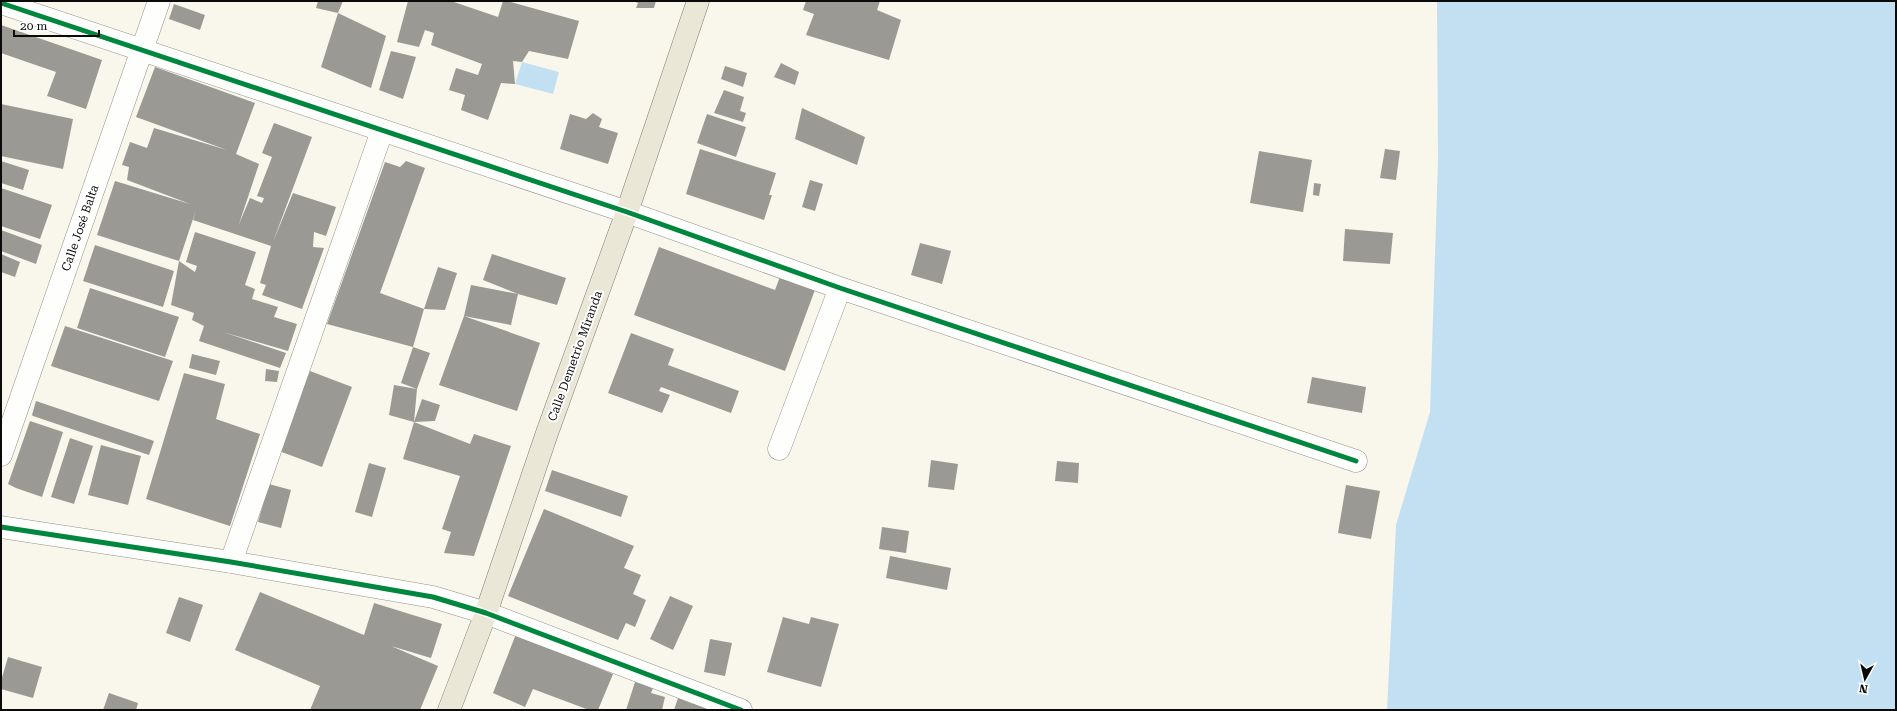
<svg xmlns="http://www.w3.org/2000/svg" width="1897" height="711" font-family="'Roboto Serif',serif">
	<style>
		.water { fill: #c3e0f2 }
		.building { fill: #9b9993 }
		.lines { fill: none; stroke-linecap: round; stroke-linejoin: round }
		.minor-casing { stroke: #92918c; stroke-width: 23 }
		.major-casing { stroke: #7f7e79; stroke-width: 23 }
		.minor { stroke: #fefefc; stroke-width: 22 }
		.major { stroke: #ebe7d7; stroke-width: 22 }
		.cycleway-casing { stroke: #fff; stroke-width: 8 }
		.cycleway { stroke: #00873e; stroke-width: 5 }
		.labels { text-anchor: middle; stroke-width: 4; stroke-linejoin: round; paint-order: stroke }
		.street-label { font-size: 12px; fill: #0a0a0a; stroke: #fff }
	</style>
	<rect width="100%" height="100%" fill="#f9f7ec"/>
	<path class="water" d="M1437,1H1896V710H1387L1396,525L1430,412L1438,160Z
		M522,62L559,72L553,94L515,84Z"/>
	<path class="building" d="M318,1H343L338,13L316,8Z
		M408,1H451L498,17L503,1H507L579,21L568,59L529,51L522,62L513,61L515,84L501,83L488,120L461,110L465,95L449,90L456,68L478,75L482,64L431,45L434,33L425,30L419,47L397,42Z
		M633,1H656L654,8H636L638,3Z
		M806,1H880L877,10L901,20L889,60L806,35L814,14L803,10Z
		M174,4L205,15L200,30L169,19Z
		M338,13L386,36L371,88L321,67Z
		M1,25L102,60L86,109L47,96L56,72L1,53Z
		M391,51L416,57L403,99L379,90Z
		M781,63L799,72L795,85L774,77Z
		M725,66L747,73L743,87L721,79Z
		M155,67L255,103L236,154L259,164L239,224L250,198L262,203L264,198L257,196L272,157L262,153L274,123L312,137L273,242L293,193L336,207L326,236L314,232L313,247L324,248L302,309L262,295L266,285L260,283L271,246L193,220L196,210L179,261L97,235L115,181L190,204L127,180L129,167L122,165L130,142L147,148L154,128L227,150L136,117Z
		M724,90L744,97L740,111L746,113L743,122L714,113Z
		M1,104L73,119L63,169L1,156Z
		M802,108L865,137L857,165L795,139Z
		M593,113L602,119L599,127L618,133L608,164L560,149L570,114L586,119Z
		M707,114L746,127L736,157L697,143Z
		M700,149L776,173L769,195H772L764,220L686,194Z
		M1385,149L1400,151L1396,180L1380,178Z
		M1259,151L1312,160L1303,212L1250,203Z
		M1,161L29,170L23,190L1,183Z
		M406,161L425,168L380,293L424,309L438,267L457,273L445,310L424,309L413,347L327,324L385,162L400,167Z
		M810,180L823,184L815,211L802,207Z
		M1314,183L1321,184L1319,196L1313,195Z
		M1,188L52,205L40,239L1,226Z
		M1345,229L1393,233L1390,264L1343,261Z
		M1,230L42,245L36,264L1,251Z
		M195,232L256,252L245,285L255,289L252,299L278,307L274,317L297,324L288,351L223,332L286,353L280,368L199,341L204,326L192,320L194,313L171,305L179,261L195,272L197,266L186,262Z
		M920,243L951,251L942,284L911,275Z
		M95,245L174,271L163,307L83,281Z
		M659,247L775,290L781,274L816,287L785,371L634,315Z
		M1,254L20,262L15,277L1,272Z
		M492,254L566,278L557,305L518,294L483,280Z
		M471,285L518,294L511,325L464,316L540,343L517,411L439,385L464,316Z
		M90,288L179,317L165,357L77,328Z
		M65,326L173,361L159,401L51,366Z
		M631,333L674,349L668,365L739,391L731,413L661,387L659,391L670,395L662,413L608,393Z
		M413,347L430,353L417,389L414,422L389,415L394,385L417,389L401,383Z
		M192,354L220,361L216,375L189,368Z
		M266,369L279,371L277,382L265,381Z
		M310,371L352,387L322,467L279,451Z
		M184,373L225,384L216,419L260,434L230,526L146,499Z
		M1312,377L1366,387L1362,413L1307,403Z
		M422,399L440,405L435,421L414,422L470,444L474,434L511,446L474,556L444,553L451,532L442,529L460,476L403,459L414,422Z
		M36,401L154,441L149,455L33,416L32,415Z
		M30,421L63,432L42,497L16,488L8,484Z
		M70,438L93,446L74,504L51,497Z
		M101,445L141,456L128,505L88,495Z
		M931,460L958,464L954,490L928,487Z
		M1057,461L1079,463L1078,483L1055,481Z
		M369,463L386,468L372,517L355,512Z
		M552,470L628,496L621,517L545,491Z
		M269,484L291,490L281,528L258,522Z
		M1346,485L1380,491L1371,539L1338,533Z
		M544,509L634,546L624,568L641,575L633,594L646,600L635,627L626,623L618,640L508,596Z
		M882,527L909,531L906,553L879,549Z
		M890,556L951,568L947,590L886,578Z
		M260,592L364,635L374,603L442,624L431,658L391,646L438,666L420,710H310L320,686L235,650Z
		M670,596L693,606L673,650L650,639Z
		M179,597L203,605L190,642L166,633Z
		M783,617L809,624L811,617L839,624L821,687L767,672Z
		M516,634L613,674L598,710H589L533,689L525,707L493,693Z
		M710,639L732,643L725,676L704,672Z
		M8,657L42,667L33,698L1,689V681Z
		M635,682L653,688L651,693L665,697L662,710H626Z
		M109,693L138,703L136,710H103Z
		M698,694L722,710H674L678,698L693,704Z"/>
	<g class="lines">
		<defs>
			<path id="minor" d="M1,3L627,212L840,288L1356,461
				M779,449L840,288
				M1,455L159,1
				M1,527L231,562L433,597L486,613L741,710
				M231,562L382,131"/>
			<path id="major" d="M449,710L486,613L547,433L627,212L698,1"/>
		</defs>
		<use href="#minor" class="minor-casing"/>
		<use href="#major" class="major-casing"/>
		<use href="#minor" class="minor"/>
		<use href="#major" class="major"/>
		<defs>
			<path id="cycleway" d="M1,3L627,212L840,288L1356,461
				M1,527L231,562L433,597L486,613L741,710"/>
		</defs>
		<use href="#cycleway" class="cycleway-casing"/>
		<use href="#cycleway" class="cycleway"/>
	</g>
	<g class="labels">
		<g class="street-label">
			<text transform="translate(80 228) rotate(-71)" y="4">Calle José Balta</text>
			<text transform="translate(575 356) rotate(-70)" y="4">Calle Demetrio Miranda</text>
		</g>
	</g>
	<rect width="1897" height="711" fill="none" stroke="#0a0a0a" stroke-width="4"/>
	<g transform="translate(1865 679) rotate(188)" stroke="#ffffff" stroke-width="3" paint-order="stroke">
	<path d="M0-3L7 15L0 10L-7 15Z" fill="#0a0a0a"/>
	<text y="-6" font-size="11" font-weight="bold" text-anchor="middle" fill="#0a0a0a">N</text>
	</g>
	<path d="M14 30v6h85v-6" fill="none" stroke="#0a0a0a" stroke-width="2"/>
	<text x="20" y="30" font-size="12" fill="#0a0a0a" stroke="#ffffff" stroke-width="3" paint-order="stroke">20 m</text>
</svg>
